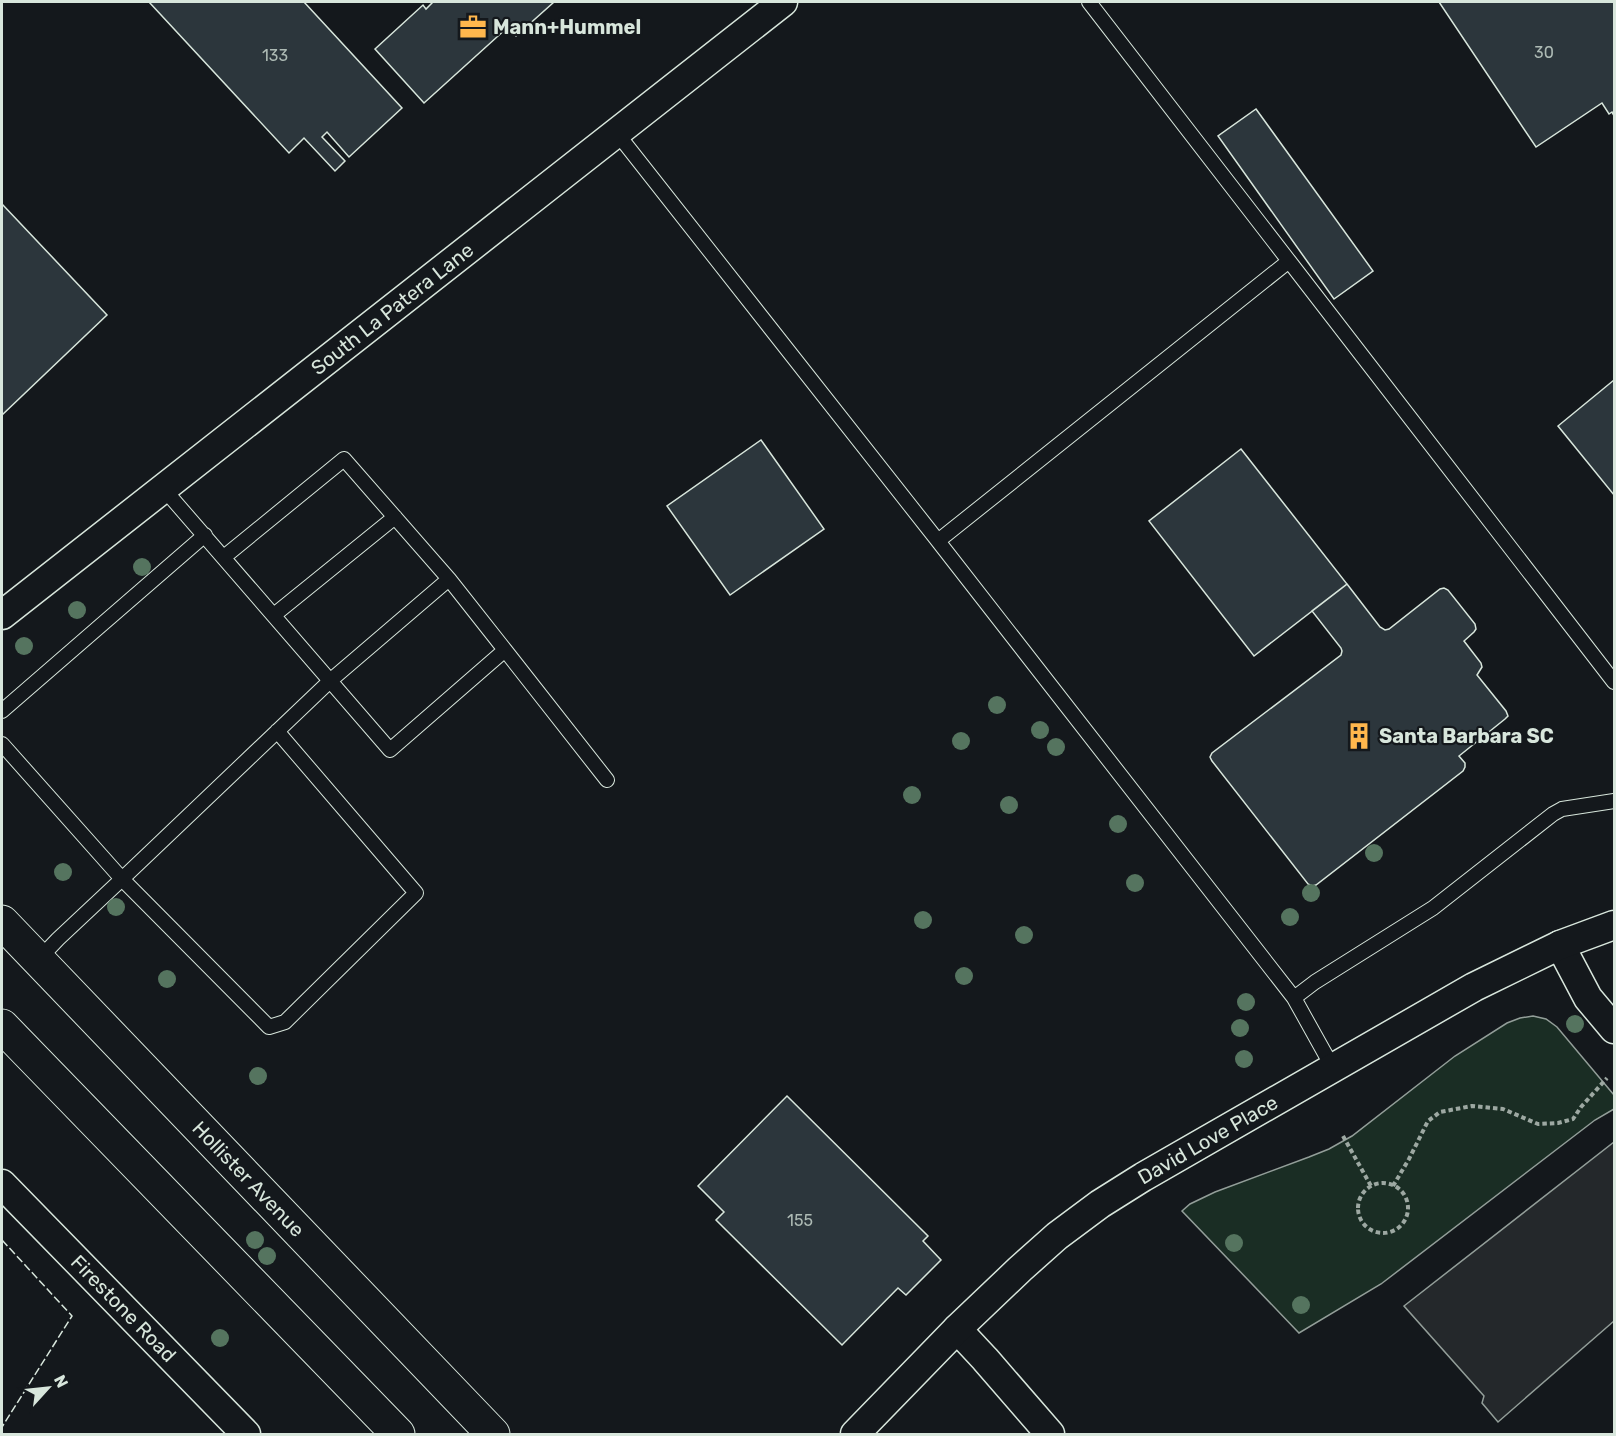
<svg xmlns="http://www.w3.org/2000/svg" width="1616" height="1436" font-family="Rubik,sans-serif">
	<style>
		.green { fill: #1a2d24; stroke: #939e99; stroke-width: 1.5 }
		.parking { fill: #24282b; stroke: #939e99; stroke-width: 1.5 }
		.building { fill: #2c363c; stroke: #d8e6dc; stroke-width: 1.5 }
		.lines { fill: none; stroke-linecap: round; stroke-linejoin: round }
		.lane-casing { stroke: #d8e6dc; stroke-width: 16 }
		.street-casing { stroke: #d8e6dc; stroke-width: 31 }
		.secondary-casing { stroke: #d8e6dc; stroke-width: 35 }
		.path { stroke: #9da8a2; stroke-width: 4; stroke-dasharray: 4.5 3; stroke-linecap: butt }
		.lane { stroke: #14181c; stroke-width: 14 }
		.street { stroke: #14181c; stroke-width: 28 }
		.secondary { stroke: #14181c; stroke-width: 33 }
		.fence { stroke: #d8e6dc; stroke-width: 1.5; stroke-dasharray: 8 3; stroke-linecap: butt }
		.tree { fill: #55745f }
		.labels { text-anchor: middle; stroke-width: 4.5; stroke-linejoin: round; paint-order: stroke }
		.number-label { font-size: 16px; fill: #adbab4 }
		.poi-label { font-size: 20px; font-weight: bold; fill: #d8e6dc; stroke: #14181c; text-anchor: start }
		.street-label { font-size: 20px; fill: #d8e6dc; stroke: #14181c }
	</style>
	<rect width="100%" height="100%" fill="#14181c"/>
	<path class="green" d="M1533,1016L1546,1019L1557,1027L1614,1095V1109L1595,1120L1381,1284L1299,1333L1182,1211L1190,1204L1215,1192L1309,1157L1329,1149L1352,1136L1455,1056L1507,1023L1520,1018Z"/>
	<path class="parking" d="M1614,1142V1321L1498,1422L1482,1403L1484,1396L1404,1306Z"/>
	<path class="building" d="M149,2H304L402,108L349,157L327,132L322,137L345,161L335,171L304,138L289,153Z
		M433,2H554L516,36L508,27L424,103L375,49L423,5L426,9Z
		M1439,2H1614V113L1613,114L1612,112L1609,114L1602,103L1536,147Z
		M1256,109L1373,271L1334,299L1218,136Z
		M2,204L107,315L2,415Z
		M1614,380V495L1558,426Z
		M761,440L824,529L730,595L667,506Z
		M1241,449L1347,584L1254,656L1149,521Z
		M1347,584L1380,627L1385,630L1389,629L1440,589L1444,588L1448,590L1475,624L1476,629L1474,632L1464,641L1481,663L1482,667L1477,675L1506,711L1508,716L1505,719L1459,756L1465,763V767L1463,771L1316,885L1312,886L1308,884L1212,761L1210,757L1212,753L1341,655L1342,651L1341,648L1312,611Z
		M787,1096L928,1236L923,1241L941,1260L906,1295L898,1288L842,1345L716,1220L724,1212L698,1186Z"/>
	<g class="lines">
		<defs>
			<path id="lane" d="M1089,2L1289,261
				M616,132L938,541
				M163,488L390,750L505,650L607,780
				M224,557L344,459L449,579L505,650
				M274,615L395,517
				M2,711L205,535
				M277,731L416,893L285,1022L269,1027L122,879L331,680L449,579
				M2,744L122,879L58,939L38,960
				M1294,998L1315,982L1433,908L1553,814L1562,809L1614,801
				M1333,1068L1294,998L938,541L1289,261L1614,682"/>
			<g id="street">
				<path id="s1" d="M2,615L783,2"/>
				<path d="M1560,945L1588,998L1614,1029"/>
				<path id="s2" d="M2,1184L246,1434"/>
				<path d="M957,1329L985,1359L1050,1434"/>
				<path id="s3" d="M855,1434L957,1329L1020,1269L1057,1236L1100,1204L1143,1177L1474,987L1560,945L1614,925"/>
			</g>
			<g id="secondary">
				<path id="s4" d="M2,922L493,1434"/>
				<path d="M2,1026L398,1434"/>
			</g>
		</defs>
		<use href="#lane" class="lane-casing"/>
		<use href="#street" class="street-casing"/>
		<use href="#secondary" class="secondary-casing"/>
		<path class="path" d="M1343,1136L1371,1186
			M1358 1208a25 25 0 1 1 50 0a25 25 0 1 1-50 0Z
			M1393,1186L1409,1159L1428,1121L1440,1112L1472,1106L1503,1109L1538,1124L1558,1123L1573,1119L1581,1107L1607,1078"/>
		<use href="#lane" class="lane"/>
		<use href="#street" class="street"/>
		<use href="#secondary" class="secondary"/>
		<path class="fence" d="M2,1240L72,1316L2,1427"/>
	</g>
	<g class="tree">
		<circle cx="142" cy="567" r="9"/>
		<circle cx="77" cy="610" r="9"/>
		<circle cx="24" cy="646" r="9"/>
		<circle cx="997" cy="705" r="9"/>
		<circle cx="1040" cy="730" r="9"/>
		<circle cx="961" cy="741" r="9"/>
		<circle cx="1056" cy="747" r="9"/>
		<circle cx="912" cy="795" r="9"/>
		<circle cx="1009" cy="805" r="9"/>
		<circle cx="1118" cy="824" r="9"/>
		<circle cx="1374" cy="853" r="9"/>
		<circle cx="63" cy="872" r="9"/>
		<circle cx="1135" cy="883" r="9"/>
		<circle cx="1311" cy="893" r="9"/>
		<circle cx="116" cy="907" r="9"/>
		<circle cx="1290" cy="917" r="9"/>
		<circle cx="923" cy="920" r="9"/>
		<circle cx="1024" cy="935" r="9"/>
		<circle cx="964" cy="976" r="9"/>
		<circle cx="167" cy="979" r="9"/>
		<circle cx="1246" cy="1002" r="9"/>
		<circle cx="1575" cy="1024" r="9"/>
		<circle cx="1240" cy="1028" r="9"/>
		<circle cx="1244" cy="1059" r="9"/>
		<circle cx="258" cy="1076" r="9"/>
		<circle cx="255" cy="1240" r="9"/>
		<circle cx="1234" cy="1243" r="9"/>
		<circle cx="267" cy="1256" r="9"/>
		<circle cx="1301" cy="1305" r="9"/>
		<circle cx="220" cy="1338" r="9"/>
	</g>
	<defs>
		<symbol id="office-bare" viewBox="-9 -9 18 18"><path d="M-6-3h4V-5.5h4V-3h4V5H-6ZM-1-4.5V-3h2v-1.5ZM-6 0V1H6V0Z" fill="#ffb74d" stroke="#14181c" stroke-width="2.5" paint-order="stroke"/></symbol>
		<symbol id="building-bare" viewBox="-9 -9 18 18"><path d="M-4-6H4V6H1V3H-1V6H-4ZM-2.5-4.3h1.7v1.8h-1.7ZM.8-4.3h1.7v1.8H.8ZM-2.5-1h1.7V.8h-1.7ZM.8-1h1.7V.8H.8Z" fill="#ffb74d" stroke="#14181c" stroke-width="2.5" paint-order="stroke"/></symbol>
	</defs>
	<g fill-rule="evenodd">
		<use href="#office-bare" x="454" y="8" width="38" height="38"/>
		<use href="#building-bare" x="1340" y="717" width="38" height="38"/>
	</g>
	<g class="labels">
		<g class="number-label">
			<text x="1544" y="58">30</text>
			<text x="275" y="61">133</text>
			<text x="800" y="1226">155</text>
		</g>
		<g class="poi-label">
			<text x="493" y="34">Mann+Hummel</text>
			<text x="1379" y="743">Santa Barbara SC</text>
		</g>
		<g class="street-label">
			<text dy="7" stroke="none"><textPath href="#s1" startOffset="496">South La Patera Lane</textPath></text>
			<text dy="7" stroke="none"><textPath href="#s3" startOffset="462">David Love Place</textPath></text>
			<text dy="7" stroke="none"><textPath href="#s4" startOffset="356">Hollister Avenue</textPath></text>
			<text dy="7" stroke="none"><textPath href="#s2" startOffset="174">Firestone Road</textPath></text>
		</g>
	</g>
	<rect width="1616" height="1436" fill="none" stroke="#d8e6dc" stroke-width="6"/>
	<g transform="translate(48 1388) rotate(63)" stroke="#14181c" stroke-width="4.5" paint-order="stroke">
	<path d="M0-4.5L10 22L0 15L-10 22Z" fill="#d8e6dc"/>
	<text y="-9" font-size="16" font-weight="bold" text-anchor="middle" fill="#d8e6dc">N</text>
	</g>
</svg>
